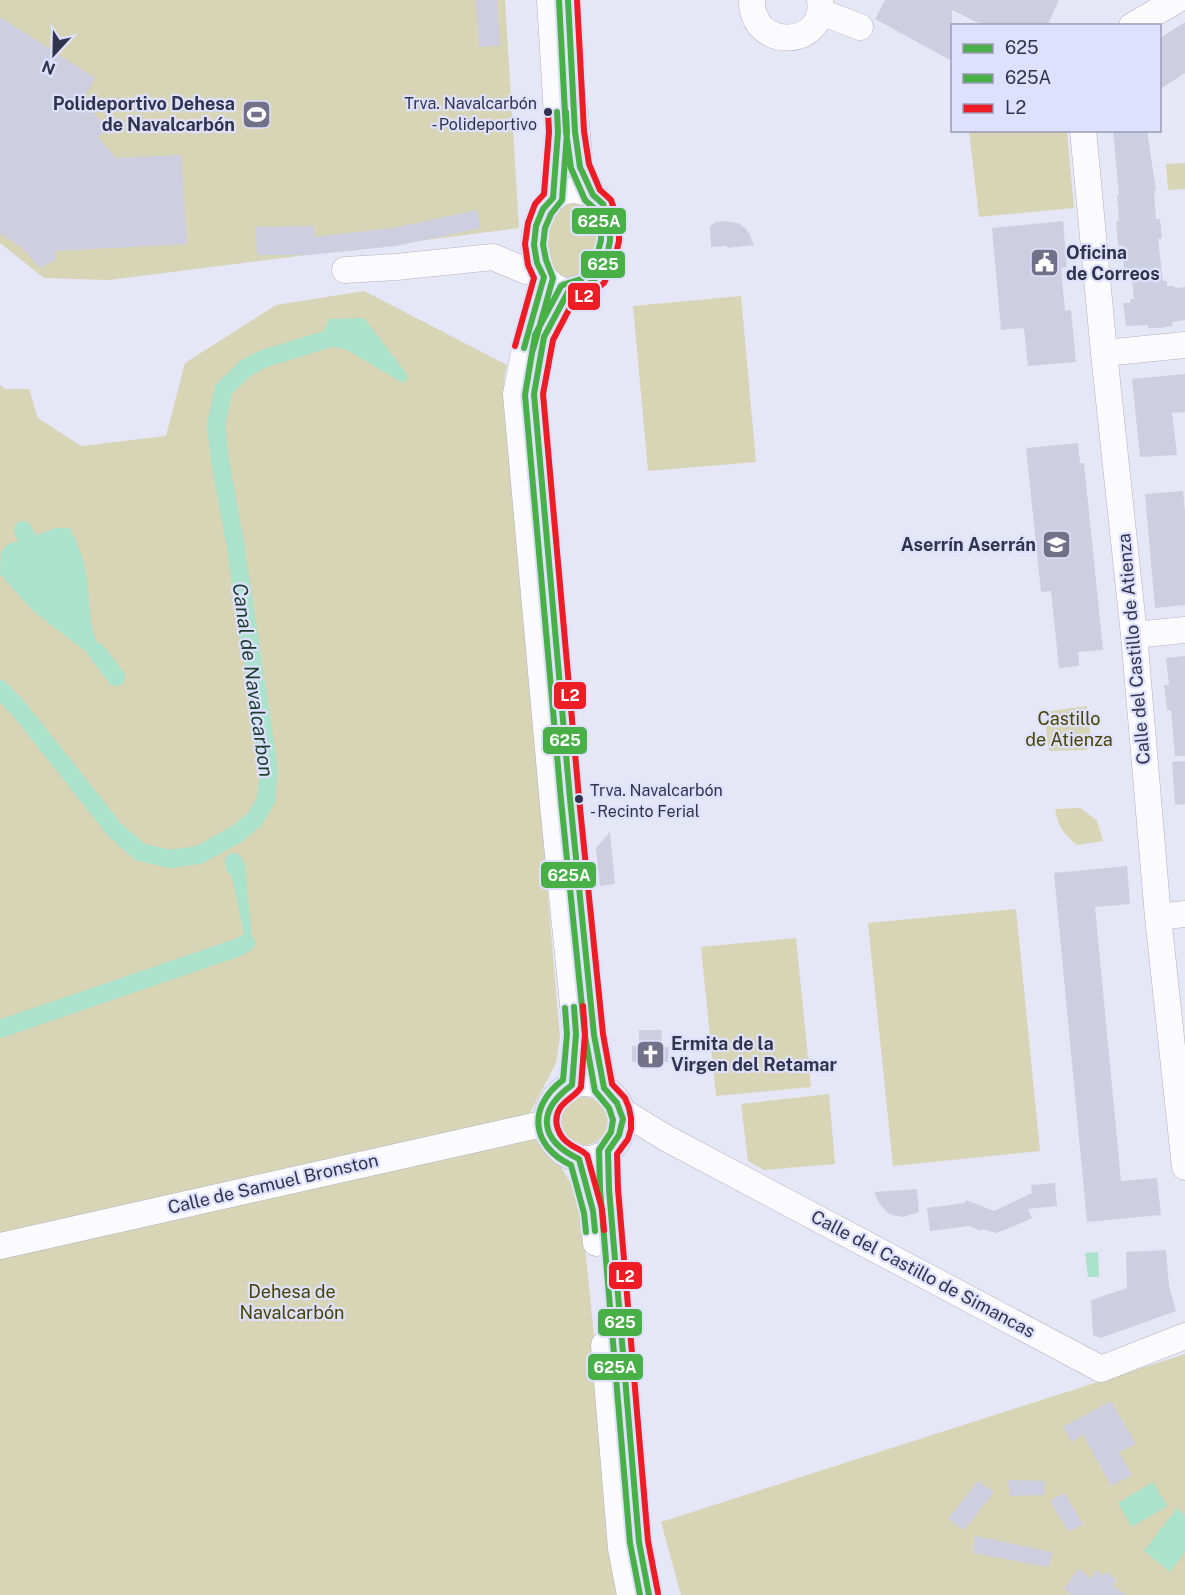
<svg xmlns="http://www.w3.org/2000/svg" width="1185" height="1595" font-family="'Public Sans',sans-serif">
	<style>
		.green { fill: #d8d4b6 }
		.water { fill: #aae2cb }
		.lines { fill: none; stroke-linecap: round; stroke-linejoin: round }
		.canal { stroke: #aae2cb; stroke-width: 18 }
		.building { fill: #cdcfe1 }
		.minor-casing { stroke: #afb1c3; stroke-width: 27 }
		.minor { stroke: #fbfbfe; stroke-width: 26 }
		.bus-1-casing { stroke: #dee1fd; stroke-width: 10 }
		.bus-2-casing { stroke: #dee1fd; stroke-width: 10 }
		.bus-3-casing { stroke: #dee1fd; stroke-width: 10 }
		.bus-1 { stroke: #49b047; stroke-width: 6 }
		.bus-2 { stroke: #49b047; stroke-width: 6 }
		.bus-3 { stroke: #ee1c25; stroke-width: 6 }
		.bus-dot { fill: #32334e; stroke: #dee1fd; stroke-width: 2 }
		.labels { text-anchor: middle; stroke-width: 4.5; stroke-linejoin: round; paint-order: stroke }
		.bus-label { font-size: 16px; fill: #32334e; stroke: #dee1fd; text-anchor: end }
		.poi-label { font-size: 18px; font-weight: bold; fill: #32334e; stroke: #dee1fd; text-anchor: end }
		.street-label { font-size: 18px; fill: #32334e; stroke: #dee1fd }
		.park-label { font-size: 18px; fill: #4a4204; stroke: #dee1fd }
		.water-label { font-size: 20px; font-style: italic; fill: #1b3e2e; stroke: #dee1fd }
		.line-badge { stroke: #dee1fd; stroke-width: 2 }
		.badge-label { font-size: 16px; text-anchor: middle; font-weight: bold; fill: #fff }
	</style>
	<rect width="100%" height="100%" fill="#e5e7f6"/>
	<path class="green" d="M0,0H505L519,228L109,280L44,278L0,243Z
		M969,131H1067L1074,208L979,217Z
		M1185,163V189L1168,190L1166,164Z
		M570,200L591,208L596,216L599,241L590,271L573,279C569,278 562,277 559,274C544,264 545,230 552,215C555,209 565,204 570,200Z
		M364,291L507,365L504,378L560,1038L556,1063L529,1115L537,1142L559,1164L572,1185L581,1207L620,1595H0V385L5,389H29L38,418L81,446L166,436L185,363L276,305Z
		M741,296L756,462L648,471L633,306Z
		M1087,706L1091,738L1087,750L1049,751L1045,723L1050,711Z
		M1081,808L1097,821L1103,841L1077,845C1064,835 1058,826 1055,809Z
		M1016,909L1040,1151L893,1166L868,923Z
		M796,938L811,1087L716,1096L701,947Z
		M829,1094L835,1164L764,1170L748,1161L741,1104Z
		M560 1121a24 24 0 1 1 48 0a24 24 0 1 1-48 0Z
		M1185,1354V1595H681L661,1522Z"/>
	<path class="water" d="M364,318L409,377L403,383L347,350L330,346L324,330L329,319Z
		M56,528H70C78,545 85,562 87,581C91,606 87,626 101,649L91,655L33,611L0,574L1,552L8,544L37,535Z
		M245,863L252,941L246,943L230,868Z
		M1098,1252L1099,1277H1088L1085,1253Z
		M1153,1482L1167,1506L1132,1527L1118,1503Z
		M1177,1508L1185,1515V1552L1170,1572L1144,1551Z"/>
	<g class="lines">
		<path class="canal" d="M23,530L27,538
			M97,652L116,677
			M0,689L19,709L115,830L140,852L170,859L199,855L237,834L255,819L266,800L269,769L235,543L220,460L216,425L224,389L246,368L263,359L328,339
			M234,862L235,867
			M0,1029L239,947L246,943"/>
	</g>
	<path class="building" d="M476,0H497L500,46L479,47Z
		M885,0H1059L1047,26H985L952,10V61L875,19Z
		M0,17L95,78L84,98L106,129L98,137L116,158L181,155L187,244L55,251L56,260L40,268L21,247L0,233Z
		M1185,22V73L1160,89V38Z
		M1113,130H1147L1156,191H1154L1156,219H1160L1162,239H1158L1163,281H1167V286H1174L1175,288L1185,287V320L1172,322L1173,326L1160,328H1148V325L1126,326L1123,303H1130V299H1134L1131,270L1124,271L1122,245L1118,246L1116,221H1119L1117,195H1119Z
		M477,210L481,228L396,246L309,255H257L256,227L314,226V237L393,228Z
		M724,221L738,223L745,228L749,233L754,245L727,248V246L711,247L710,226L716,222Z
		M1063,221L1067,267L1061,268L1065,311L1071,310L1076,362L1028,366L1024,328L1001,330L992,228Z
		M1185,374V412L1172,413L1177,455L1140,457L1132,379Z
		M1078,443L1080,463H1084L1103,650L1078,652L1079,666L1059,668L1051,591L1041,592L1026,448Z
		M1183,491L1185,512V605L1155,608L1145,494Z
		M1185,656V756H1175L1171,710H1167L1164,685H1169L1166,658Z
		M1185,761V804L1175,805L1172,762Z
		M610,832L615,884L600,886L596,848Z
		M1127,866L1130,904L1095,907L1121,1181L1157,1178L1161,1215L1087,1222L1054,873Z
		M639,1030H662L661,1047H669L668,1062H658V1069H641V1062H632V1046H639Z
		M1055,1183L1057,1206L1028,1209L1032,1218L1012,1227L996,1233L982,1229L981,1231L969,1226L930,1231L927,1208L965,1203L966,1200L994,1211L1032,1193L1031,1185Z
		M917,1189L919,1212L903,1217L892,1215L887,1212L879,1203L874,1192Z
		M1166,1250L1169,1286L1176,1311L1101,1338L1093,1335L1091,1300L1127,1288L1126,1252Z
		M1111,1401L1136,1444L1119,1452L1132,1475L1111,1486L1083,1434L1072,1442L1063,1427Z
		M1008,1480L1045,1481L1044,1495L1010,1496Z
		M978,1481L994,1492L964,1530L948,1519Z
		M1064,1493L1083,1524L1069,1532L1050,1501Z
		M975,1536L1052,1552L1049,1567L973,1553Z
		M1079,1568L1091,1579L1097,1570L1102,1576L1107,1572L1116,1580L1113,1586L1126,1595H1071L1064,1589Z"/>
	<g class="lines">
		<defs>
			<path id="minor" d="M550,0L558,132L553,198
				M568,0L571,57
				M752,0C751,52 827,48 820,0
				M821,12L860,27
				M1132,26L1177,0
				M574,102L580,167L593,195
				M1083,130L1104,353L1134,635L1158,917L1185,1167
				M576,190C582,192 589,193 594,196C601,200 604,207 606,214C616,242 606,281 575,290C567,292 556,290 550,283C540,274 535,259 534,246C533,226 543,201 563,192C567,190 572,191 576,190Z
				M345,270L396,267L493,257L526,271L543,275
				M544,277L528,332L516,394L553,805L576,1034L572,1085
				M1104,353L1185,345
				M539,453L534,394L544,337L568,292
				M1134,635L1185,630
				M1158,917L1185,914
				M591,1003L594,1035L604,1088
				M547 1121a38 38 0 1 1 76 0a38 38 0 1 1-76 0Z
				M622,1111L666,1138L1101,1369L1185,1336
				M608,1151L609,1189L639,1542L649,1595
				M579,1159L593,1211L596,1243
				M0,1246L547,1123
				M604,1345L621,1548L630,1595"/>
		</defs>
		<use href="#minor" class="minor-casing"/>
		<use href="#minor" class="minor"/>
		<defs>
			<path id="bus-1" d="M568,0L575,132L580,167L593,195L603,204L610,226V241L606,259L597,277L585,287L568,292L544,337L534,394L570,799L594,1035L604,1088L617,1103L623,1119L619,1135L608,1151L609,1189L639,1542L649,1595
				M524,348L544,277L537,263L534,245L536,226L543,209L553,198L558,132L557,112
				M574,1007L576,1034L572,1085C536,1111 539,1140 579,1159L593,1211L595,1231"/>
			<path id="bus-2" d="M559,0L566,132L571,168L585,200L595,209L601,227V240L597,256L590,271L581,279L565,284L561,286L535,335L525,395L561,800L585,1036L595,1091L609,1108L613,1120L611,1132L599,1150L600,1189L630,1543L640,1595
				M533,350L553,278L546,260L543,245L545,228L551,214L562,200L567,133L566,112
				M565,1008L567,1034L563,1080C527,1107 531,1146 571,1165L584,1213L586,1232"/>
			<path id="bus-3" d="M577,0L584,131L589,164L600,190L611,200L619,224V241L614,262L604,283L589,295L574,300L553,340L543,394L579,798L603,1034L612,1084L625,1098L629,1108L631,1118V1129L628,1139L617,1154L618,1189L648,1541L658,1593
				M515,346L534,278L528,265L525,244L528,223L535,204L544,194L549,132L548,112
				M583,1006L585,1034L581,1087C576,1096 566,1099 560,1108C552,1121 558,1137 571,1145C577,1149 582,1150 587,1155L602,1209L604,1230"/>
		</defs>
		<use href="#bus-1" class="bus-1-casing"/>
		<use href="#bus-2" class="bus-2-casing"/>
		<use href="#bus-3" class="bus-3-casing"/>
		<use href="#bus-1" class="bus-1"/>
		<use href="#bus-2" class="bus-2"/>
		<use href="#bus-3" class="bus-3"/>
	</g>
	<defs>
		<symbol id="stadium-square" viewBox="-11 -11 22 22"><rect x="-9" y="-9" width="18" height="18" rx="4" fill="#717289" stroke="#dee1fd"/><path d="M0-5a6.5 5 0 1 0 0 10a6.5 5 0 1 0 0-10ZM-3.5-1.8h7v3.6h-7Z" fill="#fff"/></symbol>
		<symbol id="civic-square" viewBox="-11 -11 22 22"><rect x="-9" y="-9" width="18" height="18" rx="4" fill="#717289" stroke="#dee1fd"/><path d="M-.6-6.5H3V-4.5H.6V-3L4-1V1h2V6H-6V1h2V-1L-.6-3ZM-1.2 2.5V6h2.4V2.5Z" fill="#fff"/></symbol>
		<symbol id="school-square" viewBox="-11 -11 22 22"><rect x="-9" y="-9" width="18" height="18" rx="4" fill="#717289" stroke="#dee1fd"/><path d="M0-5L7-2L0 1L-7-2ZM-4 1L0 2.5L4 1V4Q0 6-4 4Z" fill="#fff"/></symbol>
		<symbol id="church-square" viewBox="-11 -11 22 22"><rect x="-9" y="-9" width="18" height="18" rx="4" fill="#717289" stroke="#dee1fd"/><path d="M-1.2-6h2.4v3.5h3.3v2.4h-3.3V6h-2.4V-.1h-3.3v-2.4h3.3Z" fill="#fff"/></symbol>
	</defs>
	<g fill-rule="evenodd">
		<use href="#stadium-square" x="240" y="98" width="33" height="33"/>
		<use href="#civic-square" x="1028" y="246" width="33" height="33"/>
		<use href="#school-square" x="1040" y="528" width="33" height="33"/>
		<use href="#church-square" x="634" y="1038" width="33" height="33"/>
	</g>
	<g class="bus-dot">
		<circle cx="548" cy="112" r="5"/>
		<circle cx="579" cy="799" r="5"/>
	</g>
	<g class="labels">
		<g class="bus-label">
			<text x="537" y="109">Trva. Navalcarbón<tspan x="537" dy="21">- Polideportivo</tspan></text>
			<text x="590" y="796" text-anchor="start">Trva. Navalcarbón<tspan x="590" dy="21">- Recinto Ferial</tspan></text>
		</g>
		<g class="poi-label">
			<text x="235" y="110">Polideportivo Dehesa<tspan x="235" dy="21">de Navalcarbón</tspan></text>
			<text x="1066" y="259" text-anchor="start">Oficina<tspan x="1066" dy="21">de Correos</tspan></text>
			<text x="1036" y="551">Aserrín Aserrán</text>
			<text x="671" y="1050" text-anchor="start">Ermita de la<tspan x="671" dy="21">Virgen del Retamar</tspan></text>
		</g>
		<g class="street-label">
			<text transform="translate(1134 649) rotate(-95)" y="6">Calle del Castillo de Atienza</text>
			<text transform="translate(273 1184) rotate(-13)" y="6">Calle de Samuel Bronston</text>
			<text transform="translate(923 1274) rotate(28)" y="6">Calle del Castillo de Simancas</text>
		</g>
		<g class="park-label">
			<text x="1069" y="725">Castillo<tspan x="1069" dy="21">de Atienza</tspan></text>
			<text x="292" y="1298">Dehesa de<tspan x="292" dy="21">Navalcarbón</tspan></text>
		</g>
		<g class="water-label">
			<text transform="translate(253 680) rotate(82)" y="7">Canal de Navalcarbon</text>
		</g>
	</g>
	<g class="line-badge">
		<rect x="571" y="207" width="56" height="28" rx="6" fill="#49b047"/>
		<rect x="580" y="250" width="46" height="29" rx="6" fill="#49b047"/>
		<rect x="567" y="282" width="34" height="29" rx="6" fill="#ee1c25"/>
		<rect x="553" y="681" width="34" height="29" rx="6" fill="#ee1c25"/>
		<rect x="542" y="726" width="46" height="29" rx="6" fill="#49b047"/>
		<rect x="540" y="861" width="57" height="28" rx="6" fill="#49b047"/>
		<rect x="608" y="1261" width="35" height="29" rx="6" fill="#ee1c25"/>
		<rect x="597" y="1308" width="46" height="29" rx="6" fill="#49b047"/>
		<rect x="587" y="1353" width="57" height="28" rx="6" fill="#49b047"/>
	</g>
	<g class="badge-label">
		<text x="599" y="227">625A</text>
		<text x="603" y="270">625</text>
		<text x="584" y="302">L2</text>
		<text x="570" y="701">L2</text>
		<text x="565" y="746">625</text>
		<text x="569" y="881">625A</text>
		<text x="625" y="1282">L2</text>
		<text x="620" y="1328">625</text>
		<text x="615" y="1373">625A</text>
	</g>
	<rect x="951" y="24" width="210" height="108" fill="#dee1fd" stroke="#999bb7" stroke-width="1.5"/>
	<rect x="963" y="44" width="30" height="9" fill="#49b047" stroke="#999bb7" stroke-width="1.5"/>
	<text x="1005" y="54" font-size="18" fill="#32334e">625</text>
	<rect x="963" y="74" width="30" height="9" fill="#49b047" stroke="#999bb7" stroke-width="1.5"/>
	<text x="1005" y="84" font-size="18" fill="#32334e">625A</text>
	<rect x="963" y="104" width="30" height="9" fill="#ee1c25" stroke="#999bb7" stroke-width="1.5"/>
	<text x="1005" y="114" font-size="18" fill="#32334e">L2</text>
	<g transform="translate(54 54) rotate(202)" stroke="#dee1fd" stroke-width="4.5" paint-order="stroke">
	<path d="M0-4.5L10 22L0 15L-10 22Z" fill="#32334e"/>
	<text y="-9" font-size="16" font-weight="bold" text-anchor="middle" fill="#32334e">N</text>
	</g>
</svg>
